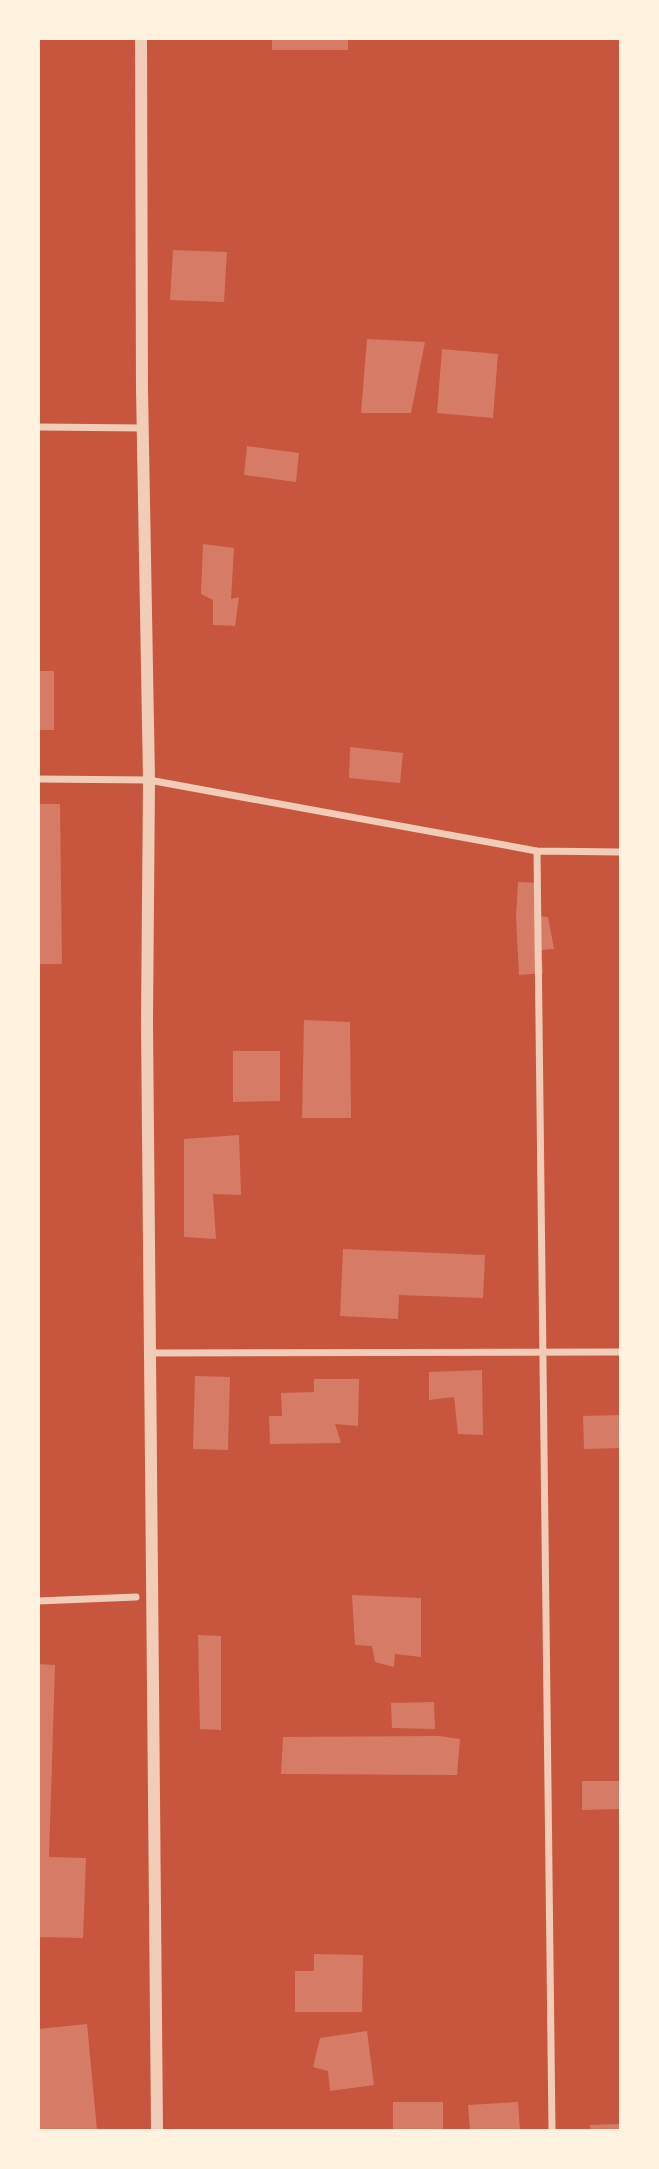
<svg xmlns="http://www.w3.org/2000/svg" width="659" height="2169" font-family="'Playfair Display',serif">
	<style>
		.building { fill: #d67c66 }
		.lines { fill: none; stroke-linecap: round; stroke-linejoin: round }
		.minor { stroke: #f1ccb7; stroke-width: 7 }
		.tertiary { stroke: #f1ccb7; stroke-width: 12 }
	</style>
	<rect width="100%" height="100%" fill="#c8553d"/>
	<path class="building" d="M272,38H348V50H272Z
		M173,250L227,252L224,302L170,300Z
		M367,339L425,342L411,413H361Z
		M442,349L498,354L493,418L437,413Z
		M247,446L299,453L296,482L244,475Z
		M203,544L234,548L231,599L239,597L235,626L213,625V600L201,594Z
		M38,671H54V730H38Z
		M350,747L403,753L400,783L349,778Z
		M38,804H60L62,964H38Z
		M518,882L537,883L538,916L548,917L554,949L541,950L543,973L519,975L516,917Z
		M304,1020L350,1022L351,1118H302Z
		M233,1051H280V1101L233,1102Z
		M239,1135L241,1195L213,1194L216,1239L184,1237V1139Z
		M343,1249L485,1255L483,1298L399,1295L398,1319L340,1316Z
		M482,1370L483,1435L458,1434L454,1397L429,1400V1372Z
		M195,1376L230,1377L228,1450L193,1449Z
		M314,1379H359L358,1426L335,1424L341,1443L270,1444L269,1416H282L281,1393L314,1392Z
		M620,1415V1448L584,1449L583,1416Z
		M352,1595L421,1598V1657L395,1654L394,1667L375,1662L372,1646L355,1645Z
		M198,1635L221,1636V1730L200,1729Z
		M38,1664L55,1665L49,1857L86,1858L83,1938L38,1937Z
		M434,1702L435,1729L392,1728L391,1703Z
		M439,1736L460,1739L457,1775L281,1774L283,1737Z
		M582,1781H620V1809L582,1810Z
		M314,1954L363,1955L362,2012H295V1971H314Z
		M87,2024L97,2130H38V2029Z
		M367,2031L374,2085L330,2091L328,2071L313,2067L320,2038Z
		M393,2102H443V2130H393Z
		M518,2102L520,2130H470L468,2105Z
		M620,2124V2130H591L590,2125Z"/>
	<g class="lines">
		<path class="minor" d="M38,427L143,428
			M38,779L149,780L537,851L620,852
			M537,851L552,2130
			M149,1353L620,1352
			M38,1601L136,1597"/>
		<path class="tertiary" d="M141,38L142,389L149,780L147,1023L157,2130"/>
	</g>
	<rect width="659" height="2169" fill="none" stroke="#fff3e0" stroke-width="80"/>
</svg>
